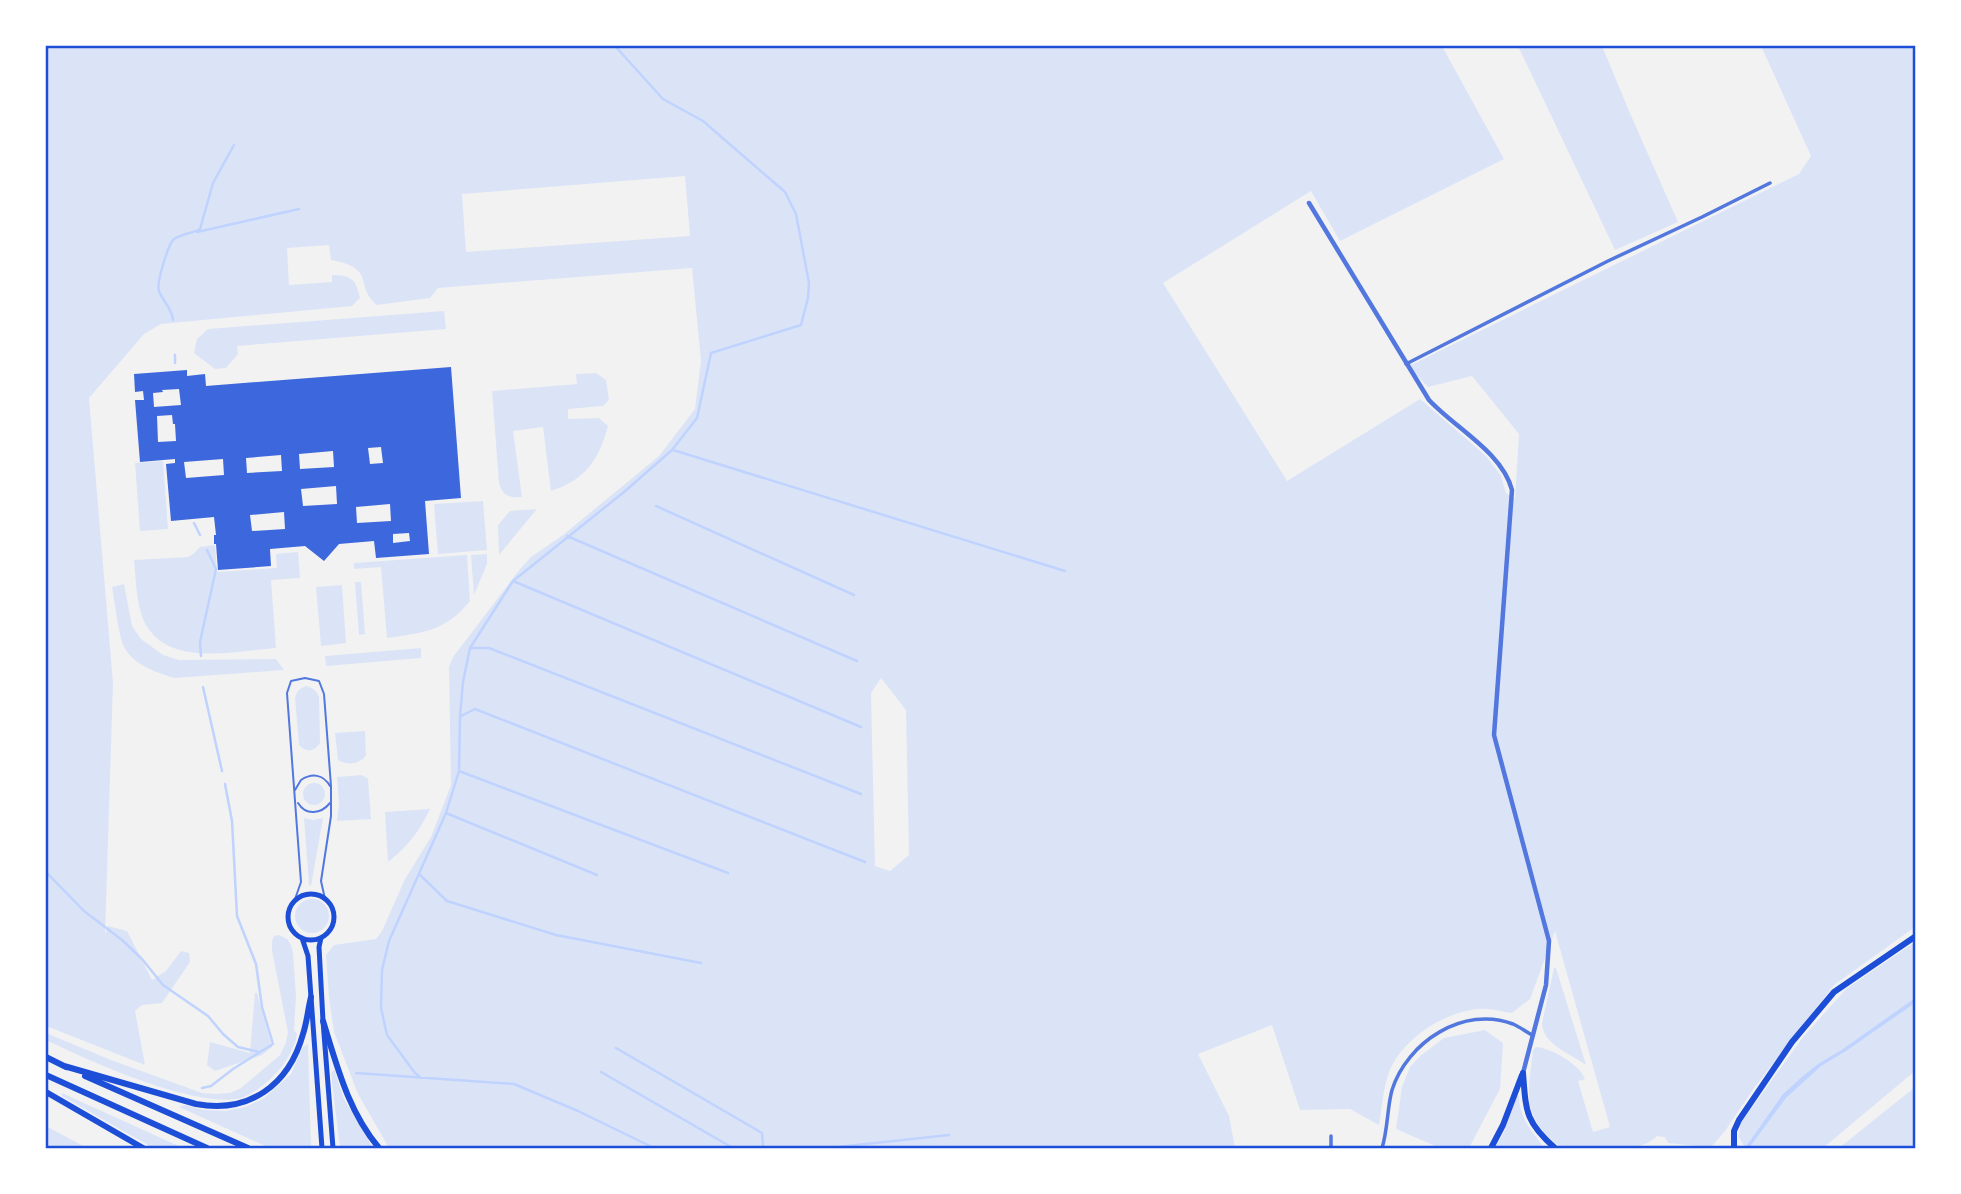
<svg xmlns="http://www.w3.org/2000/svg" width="1961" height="1194" font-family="Ubuntu,sans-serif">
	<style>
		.green { fill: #dbe4f7; fill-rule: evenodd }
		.water { fill: #bfd3fe }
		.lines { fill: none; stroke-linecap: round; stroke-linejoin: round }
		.stream { stroke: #bfd3fe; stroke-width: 2.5 }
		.building { fill: #3d67dc; fill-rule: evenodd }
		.service { stroke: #5277de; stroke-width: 2 }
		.minor { stroke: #5277de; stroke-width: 3.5 }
		.tertiary { stroke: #5277de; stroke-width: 4.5 }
		.secondary { stroke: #1d4ed8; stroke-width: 5 }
		.primary { stroke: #1d4ed8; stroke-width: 6 }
		.trunk { stroke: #1d4ed8; stroke-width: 6 }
		.neatline { fill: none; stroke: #1d4ed8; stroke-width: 2.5 }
	</style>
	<rect width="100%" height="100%" fill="#f2f2f2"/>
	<path class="green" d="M46,46H1442L1504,159L1340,241L1311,191L1163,283L1287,481L1420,399L1486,456L1501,476L1506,493L1515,499L1519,434L1472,376L1428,387L1406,364H1413L1799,174L1811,156L1761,46H1915V927L1834,985L1754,1088L1725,1131L1713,1145L1709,1147L1668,1143L1665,1137L1657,1136C1645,1149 1622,1148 1605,1148C1594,1148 1571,1151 1562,1147C1555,1144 1550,1138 1545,1133C1521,1108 1530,1081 1533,1050L1536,1047C1550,1048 1580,1064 1585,1079L1578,1081L1593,1132L1610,1127L1555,931L1530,999L1512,1013C1502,1012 1490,1008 1480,1009C1445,1011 1402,1039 1389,1072C1383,1089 1382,1108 1379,1125L1350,1109L1300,1110L1272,1025L1198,1054L1229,1116L1235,1148H389L358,1094L334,1032L329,998L326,955L334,945L376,939L382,931L405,879L431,837L451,785L449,667L453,657L520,569L531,557L563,535L659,456L695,409L701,361L692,268L438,288L430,298L377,305C354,286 377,268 331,260L329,245L287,248L289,285L332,282V275C351,275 356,279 360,298L352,306L161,324L144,334L89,398L113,683L105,935L108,926L127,931L152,980L166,971L181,951L189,953L190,962L162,1003L142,1005L135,1011L145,1065L46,1026ZM685,176L690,236L466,252L462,194ZM881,678L906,710L909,855L890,871L875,866L871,693Z
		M1518,46H1602L1629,111L1678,222L1615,250Z
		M444,311L446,329L237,346L238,354L226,368L215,369L194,353L197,339L208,329Z
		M596,373L606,380L609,400L603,406L568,409V419L599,418L608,426C599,460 585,480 551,491L543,427L513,431L522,497C509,498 503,496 499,483L492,391L577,384L576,374Z
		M163,461L168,529L140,531L135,463Z
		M483,501L487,550L438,554L434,504Z
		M537,509L499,555L498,525L510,511Z
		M215,545L217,572L277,568L276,554L298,552L300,578L271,580L276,648C234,651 165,669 143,619C136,602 136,579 134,560L188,557L193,554L200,547Z
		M487,554V564L474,595L471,555Z
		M467,555L470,601C446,631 423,633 387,638L381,567L354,569V563Z
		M355,582H361L365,634L359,635Z
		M124,584L132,626L141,639L163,655L179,660L276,659L284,670L175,678C159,674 132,664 124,647C118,633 115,603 112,587Z
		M342,585L346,643L321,646L316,587Z
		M421,648V658L326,666L325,656Z
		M306,686C313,688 316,690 319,697L320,743C314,752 307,753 299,745L295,698C297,691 299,689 306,686Z
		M365,731L366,755C361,764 347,766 338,760L335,733Z
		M362,775L368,779L371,819L337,821L339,804L337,777Z
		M303 794a11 11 0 1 1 22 0a11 11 0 1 1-22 0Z
		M430,809C419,832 408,846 388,862L385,812Z
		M304,818L313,820L323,818L311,886L309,885Z
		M295 916a17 17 0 1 1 34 0a17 17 0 1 1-34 0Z
		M279,935L287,939L291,945L293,953L296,996L294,1030L297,1034C295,1047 287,1061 278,1071C269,1081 256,1092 244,1097C201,1112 87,1060 46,1040V1033L111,1060L202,1093L216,1094L230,1093L241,1088L280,1055L286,1042L288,1032L272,951V941L274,936Z
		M1915,942V1071L1823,1148H1745L1739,1137L1740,1124L1803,1037L1846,989Z
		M1554,968H1556L1586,1065C1571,1054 1542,1044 1542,1023Z
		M255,993H257L272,1047L262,1055L215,1071L207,1065L210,1042L250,1053Z
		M1485,1030L1503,1043L1500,1089L1469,1148H1440L1396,1129L1402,1087L1410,1067L1419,1057L1444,1038Z
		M308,1044L311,1148H270L179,1107L185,1105L204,1110L225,1111L245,1107L263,1099L291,1074L303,1047Z
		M334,1069L344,1099L373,1148H340L331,1074Z
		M1915,1087V1148H1839Z
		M62,1093L183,1148H153L62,1096Z
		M1517,1095L1519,1096C1519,1117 1532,1132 1545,1148H1495L1504,1132Z
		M46,1126L87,1148H46Z"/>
	<path class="water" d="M1915,998V1003L1846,1051L1821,1066L1786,1098L1749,1148H1745L1783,1094L1803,1076L1818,1064L1843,1049Z"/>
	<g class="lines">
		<path class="stream" d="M197,232L299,209
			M173,320C172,308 163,302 159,291C156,284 168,244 174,239C181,234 193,233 200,229L213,183L234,145
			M175,355V363
			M673,450L1065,571
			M656,506L854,595
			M194,523L200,535
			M567,536L857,661
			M513,581L861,727
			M472,648H489L861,794
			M201,656L200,642L216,569L207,550
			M203,687L222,771
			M461,716L475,709L865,862
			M459,771L728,873
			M446,813L597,875
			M46,872L84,911L122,940L142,959L163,985L208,1016L223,1034L238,1047L259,1052
			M419,874L447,901L556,935L701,963
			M616,1048L762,1133L763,1148
			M601,1072L733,1148
			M356,1073L514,1084L578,1111L654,1148
			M421,1078L415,1073L387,1035L381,1008L382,970L389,941L446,813L459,771L460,716L463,682L470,648L513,581L624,492L672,450L697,418L711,353L801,325L808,298L809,283L796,214L785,192L703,121L663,99L615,46
			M202,1088L211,1086L233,1069L273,1044L262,1007L256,964L237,916L232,821L225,784
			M829,1148L949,1135"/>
	</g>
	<path class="building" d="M451,367L461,498L425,501L429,554L376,558L374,541L339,544L324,561L305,546L270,549L271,566L218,570L216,544H214V535H216L214,517L171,521L166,464L175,463V459L140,462L135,400H144L143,391L135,392L134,374L187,370V376L205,374L206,386ZM179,389L181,405L154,407L153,393L163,392L162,390ZM172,415L173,424H175L176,441L158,442L157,416ZM381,447L383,463L370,464L368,448ZM333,451L334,467L300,469L299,454ZM281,455L282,471L247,473L246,458ZM223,459L224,475L186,478L184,462ZM336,486L337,504L303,506L301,489ZM390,504L391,521L357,523L356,507ZM284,512L285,529L252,531L250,515ZM409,533L410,541L393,543V534Z"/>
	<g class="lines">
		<path class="service" d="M295,790L301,780C312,773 323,774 330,786
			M298,803C306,816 321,814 330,803
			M294,902L301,882L287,693L291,681L305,678L319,681L324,694L331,786V816L321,881L325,899"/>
		<path class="minor" d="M1406,364L1608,261L1702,217L1770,183
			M1331,1136V1148
			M1382,1148C1388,1129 1387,1108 1392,1090C1407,1042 1464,1005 1513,1024C1520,1027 1526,1032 1532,1035"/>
		<path class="tertiary" d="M1309,203L1429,400C1455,428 1502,452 1512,490L1494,735L1549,941L1546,985L1523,1073"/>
		<path class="secondary" d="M288 917a23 23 0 1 1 46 0a23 23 0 1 1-46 0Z
			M302,938L308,956L322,1148
			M321,938L319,947L323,1021L333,1148"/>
		<path class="primary" d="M1734,1148V1131L1739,1120L1792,1042L1834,992L1916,936"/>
		<path class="trunk" d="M323,1021C337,1066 348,1111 379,1148
			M46,1057L66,1067
			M64,1066L196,1104C249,1114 289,1085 303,1034C307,1022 308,1009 311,997
			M1523,1073C1526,1111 1525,1122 1555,1148
			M46,1075L207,1148
			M85,1076L248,1148
			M46,1092L143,1148
			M1491,1148L1503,1125L1522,1075"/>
	</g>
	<rect width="1961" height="1194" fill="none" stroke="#ffffff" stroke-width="94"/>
	<rect x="47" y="47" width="1867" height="1100" class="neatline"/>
</svg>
